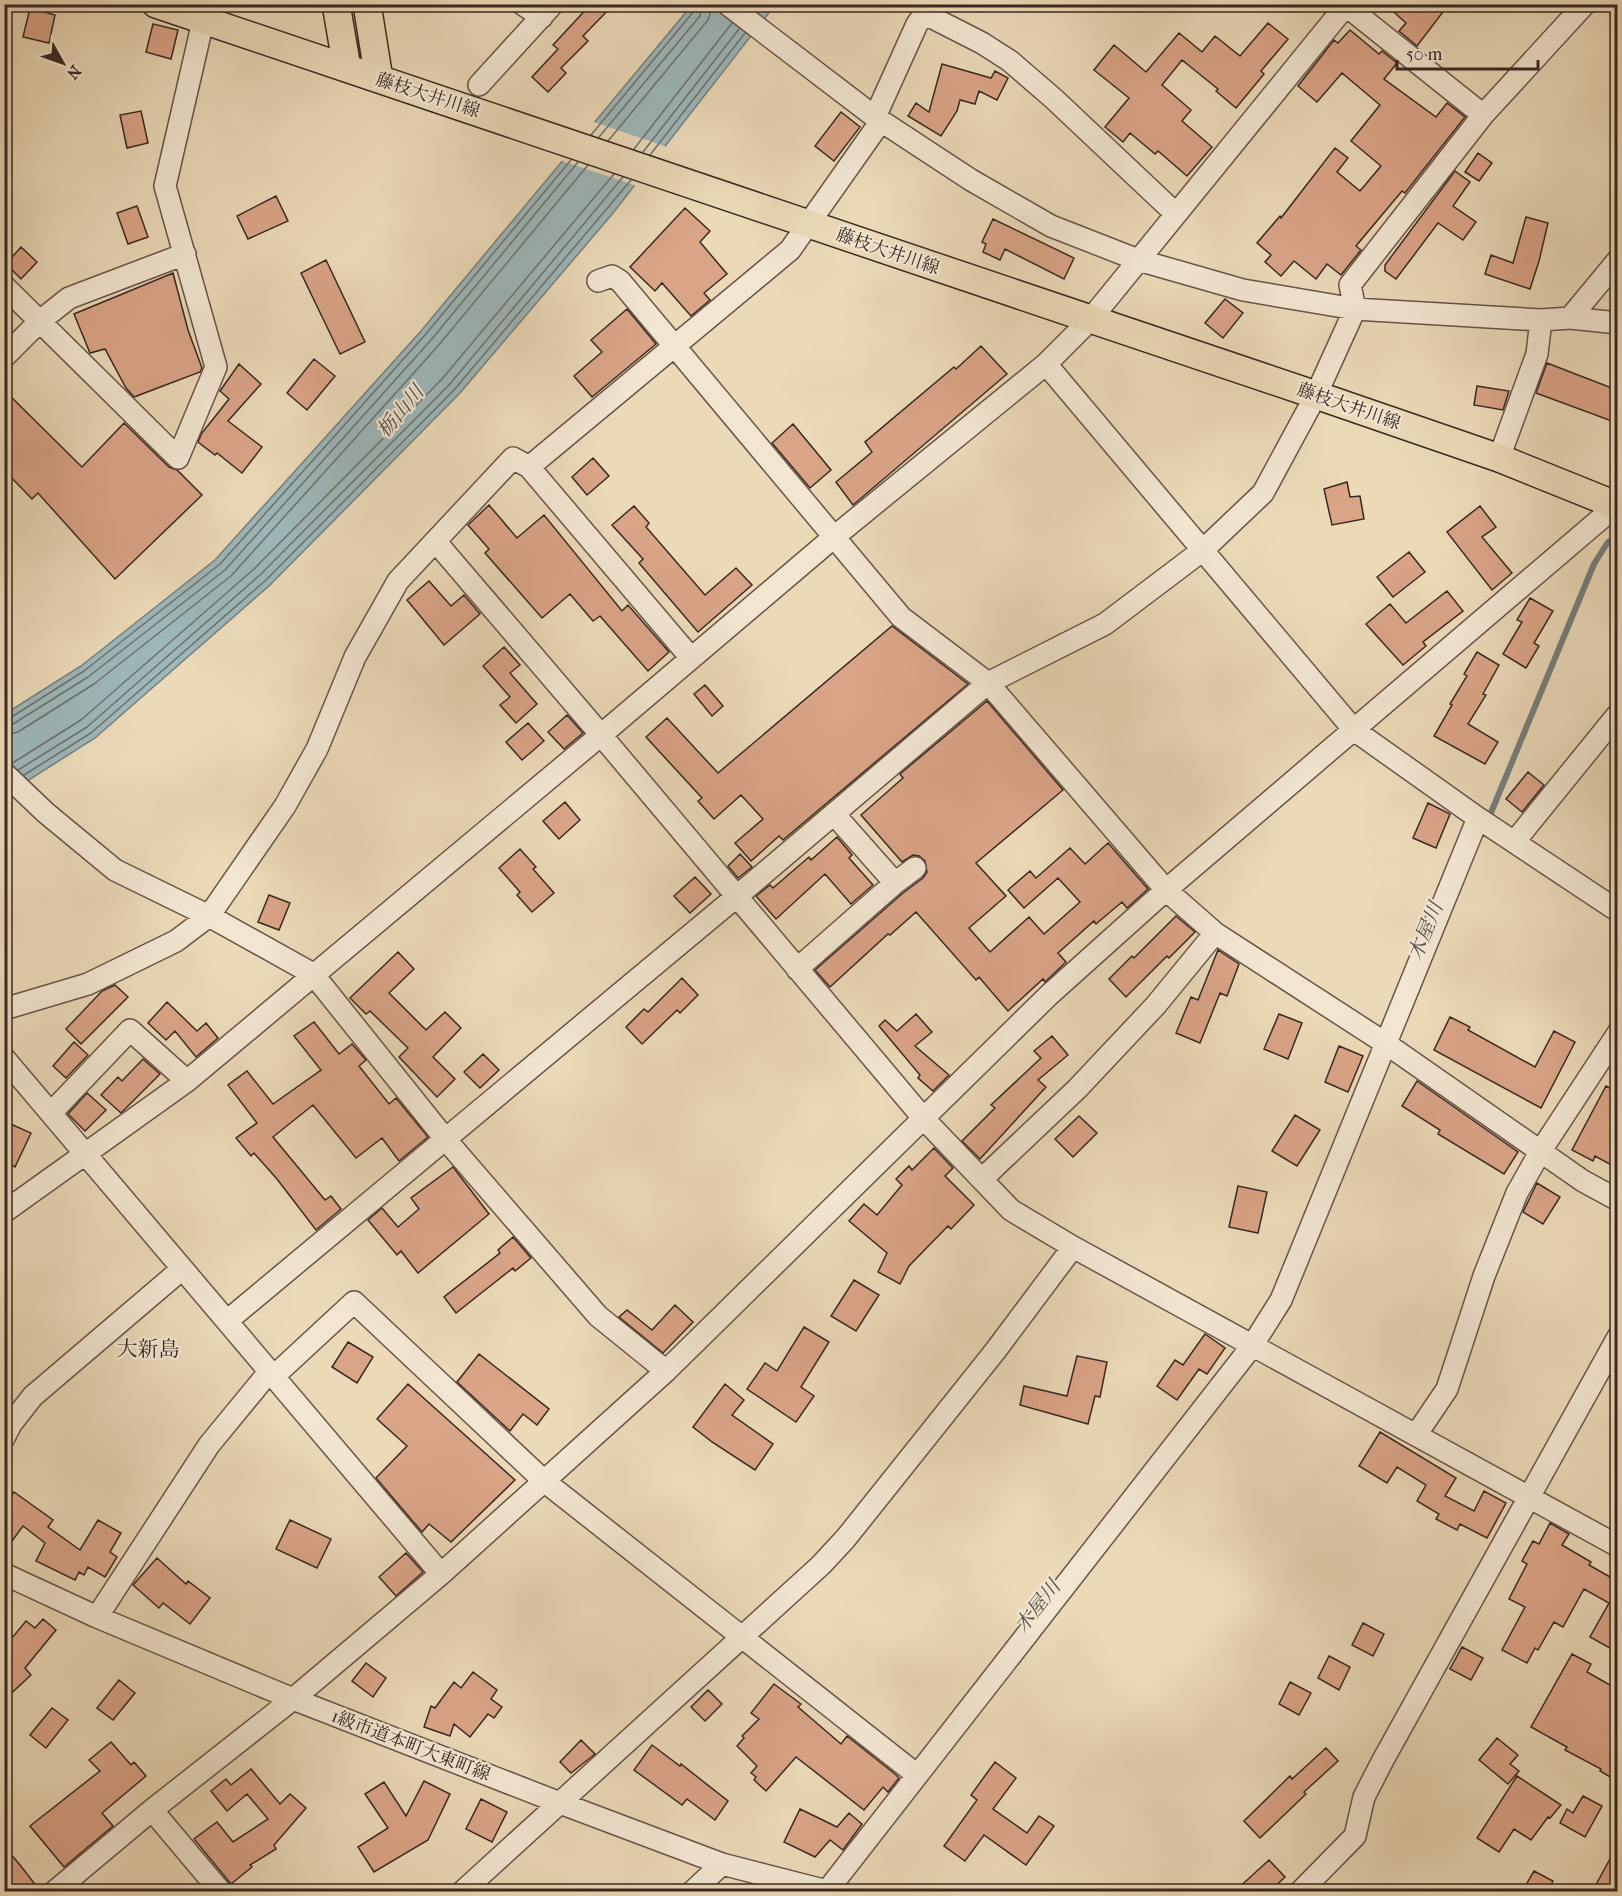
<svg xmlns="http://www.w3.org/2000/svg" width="1622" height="1896" font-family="'IM FELL French Canon','Noto Serif JP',serif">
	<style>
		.water { fill: #9db7ba; stroke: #757e7d; stroke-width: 1.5 }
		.pier { fill: #ebd9b8 }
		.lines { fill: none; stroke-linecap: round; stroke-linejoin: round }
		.shore { stroke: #6b706e; stroke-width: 1.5 }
		.stream { stroke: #757e7d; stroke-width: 6 }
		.building { fill: #daa487; stroke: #392922; stroke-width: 1.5 }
		.minor-casing { stroke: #665548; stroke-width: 24 }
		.major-casing { stroke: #392922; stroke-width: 30 }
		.minor { stroke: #f2e6d1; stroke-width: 21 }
		.major { stroke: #ebd9b8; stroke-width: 27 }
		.labels { text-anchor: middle; stroke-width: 4.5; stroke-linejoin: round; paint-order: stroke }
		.street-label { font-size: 18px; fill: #392922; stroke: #f2e6d1 }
		.water-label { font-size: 20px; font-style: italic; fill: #524c48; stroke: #f2e6d1 }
		.quarter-label { font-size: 21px; fill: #392922; stroke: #f2e6d1 }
	</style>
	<rect width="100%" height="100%" fill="#ebd9b8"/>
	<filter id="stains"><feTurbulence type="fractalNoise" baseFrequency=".00333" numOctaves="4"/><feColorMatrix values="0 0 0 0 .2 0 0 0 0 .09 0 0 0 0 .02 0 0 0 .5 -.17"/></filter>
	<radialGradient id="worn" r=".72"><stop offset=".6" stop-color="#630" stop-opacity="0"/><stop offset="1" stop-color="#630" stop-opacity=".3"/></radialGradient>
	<path class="water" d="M692,5H775L613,213L459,394L270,585L95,738L5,795V714L81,666L215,560L421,331Z"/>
	<path class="pier" d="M591,121L667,147L637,186L559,160Z"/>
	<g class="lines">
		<path class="shore" d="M591,135L694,11L696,4
			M599,137L700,16L703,4
			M608,141L708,20L713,4
			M634,149L732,23
			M643,152L739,29
			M650,155L745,33
			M4,719L10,718L84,671L220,564L425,335L571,160
			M4,726L13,724L88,677L225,570L431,340L578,162
			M4,735L18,732L94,684L231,576L438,346L588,165
			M11,764L81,720L254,569L442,379L614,174
			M18,770L87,727L260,575L449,385L623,177
			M24,775L91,733L265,581L454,390L631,180"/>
		<path class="stream" d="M1488,820L1594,564L1608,542L1618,536"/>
	</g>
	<path class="building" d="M591,4H614L583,36L588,41L561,68L566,73L548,92L532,77L558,49L553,45Z
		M1385,4H1449L1417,46L1399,31L1406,23Z
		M30,8L55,15L49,43L23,37Z
		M1268,23L1288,39L1261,71L1264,74L1236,108L1216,91L1218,89L1182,60L1162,85L1191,110L1182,121L1212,147L1187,176L1158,151L1155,154L1130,133L1123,142L1105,127L1129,98L1094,70L1114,45L1146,72L1179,33L1202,52L1215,36L1240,56Z
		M153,24L178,30L171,59L146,52Z
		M1350,30L1379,54L1382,51L1397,63L1384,79L1436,117L1447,103L1465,117L1405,193L1402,191L1356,246L1361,250L1341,275L1327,264L1316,279L1294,261L1281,276L1265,262L1271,255L1257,243L1280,216L1281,218L1335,148L1348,158L1337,172L1360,191L1381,166L1351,141L1380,105L1342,73L1317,102L1298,86L1334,40L1338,43Z
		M942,64L991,78L995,71L1008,78L997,100L979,91L975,104L960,100L957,111L941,136L908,116L916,103L929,112Z
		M141,111L148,143L127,148L120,115Z
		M841,112L860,127L834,161L815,146Z
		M1478,153L1492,163L1479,181L1465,172Z
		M1455,171L1470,182L1453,206L1476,222L1463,240L1438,223L1396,279L1385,271V265Z
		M276,196L288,221L248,239L237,216Z
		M137,206L148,237L128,244L117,213Z
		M685,208L710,231L700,242L727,274L704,293L710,300L691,316L662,283L655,291L630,267Z
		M1526,217L1548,223L1539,261L1530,289L1485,274L1491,255L1513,263Z
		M993,219L1074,258L1064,279L1005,249L1000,260L983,252L986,244L982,242Z
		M21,247L37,262L21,279L6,264Z
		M326,260L365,342L340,354L301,273Z
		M173,273L188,330L202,368L200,372L134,397L126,388L105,349L90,353L74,314Z
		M1225,299L1243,313L1223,338L1205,323Z
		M627,309L656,344L592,397L574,376L602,352L591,340Z
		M981,346L1007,374L853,505L836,482L872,452L865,442L954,367L956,369Z
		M314,359L335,376L307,410L287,393Z
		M1547,363L1617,390V423L1536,393Z
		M239,364L261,384L228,421L262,447L242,473L217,453L215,455L198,442L202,433L229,399L220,391Z
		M1477,386L1509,391L1503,410L1474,405Z
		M4,390L82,467L124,423L169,467L177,470L202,495L115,579L38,493L32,499L4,470Z
		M793,424L831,470L810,488L772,443Z
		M593,458L609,476L587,495L572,477Z
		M1347,482L1350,497L1360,496L1364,519L1332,525L1324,489Z
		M489,505L517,538L544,515L622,611L628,605L669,652L648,671L600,616L593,621L570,594L542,618L485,553L489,549L468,525Z
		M634,506L649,523L646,527L705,595L736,568L752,585L698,632L639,563L643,559L612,525Z
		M1480,506L1496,527L1482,537L1512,573L1492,590L1447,532Z
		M1409,552L1425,572L1393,597L1377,577Z
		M429,581L451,606L464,595L480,614L444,645L407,600Z
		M1447,591L1463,611L1423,642L1426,646L1403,665L1366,624L1390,604L1406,623Z
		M1530,598L1553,611L1534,643L1539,646L1526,668L1503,654L1522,622L1517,620Z
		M892,626L968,684L783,840L779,836L751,861L735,843L763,819L741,795L714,819L698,801L702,798L646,737L667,718L718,773Z
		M504,647L520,665L510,673L537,704L516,723L500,705L510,697L483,666Z
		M1477,652L1499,665L1483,694L1486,695L1468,724L1498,742L1485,764L1434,736L1452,705L1450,704L1467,676L1464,674Z
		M705,685L723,706L712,716L694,694Z
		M987,701L1063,790L976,863L1006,896L969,928L990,952L1029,917L1044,934L1080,902L1058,878L1024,908L1008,890L1030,871L1036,878L1070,848L1085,864L1108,843L1148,889L1127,908L1122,902L1096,924L1094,921L1058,953L1066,962L1045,982L1043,979L1008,1011L979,977L976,980L916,912L890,935L888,934L830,987L815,970L903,893L923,878L927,872L925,861L919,856L913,855L902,862L861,815L903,778L900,774Z
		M567,715L583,733L564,749L548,732Z
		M528,723L544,741L522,760L506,742Z
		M1528,772L1544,785L1522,812L1506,799Z
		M565,802L580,820L559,839L543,821Z
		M1428,803L1450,814L1436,848L1413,838Z
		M837,837L852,855L849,858L873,885L851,904L825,874L776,919L756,896L770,885L773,888L809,857L811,860Z
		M520,849L536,867L533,869L554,893L532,912L517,895L520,892L499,868Z
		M740,854L752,867L738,878L728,866Z
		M695,877L711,894L690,913L674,896Z
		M269,895L290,903L279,930L258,922Z
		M1176,916L1195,932L1169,958L1167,956L1126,997L1109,979L1132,956L1134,958Z
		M1218,950L1239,964L1227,996L1220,993L1200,1043L1176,1033L1191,997L1198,1000Z
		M398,952L414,969L389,993L426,1030L445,1012L461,1028L433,1057L455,1079L437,1097L399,1057L408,1048L370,1011L366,1014L350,998Z
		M682,978L698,995L680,1013L677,1010L642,1044L626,1027L644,1009L648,1012Z
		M115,985L128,997L81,1044L66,1029L102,991Z
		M167,1002L197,1031L206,1023L218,1038L196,1057L175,1031L166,1040L148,1023Z
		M916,1014L932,1032L915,1046L949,1075L933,1091L918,1078L920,1075L879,1026L885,1020L897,1031Z
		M1279,1014L1302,1023L1288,1059L1264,1049Z
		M1450,1017L1470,1027L1468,1030L1535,1067L1554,1031L1575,1042L1541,1108L1434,1050Z
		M314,1022L339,1054L352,1044L366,1060L359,1066L389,1104L396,1098L428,1137L399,1161L382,1138L356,1158L313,1105L273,1137L325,1200L331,1196L341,1209L316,1230L277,1179L254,1153L251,1156L236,1138L257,1123L228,1085L247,1071L273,1104L321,1070L294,1036Z
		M1052,1036L1068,1055L1038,1080L1046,1087L980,1159L962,1141L995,1108L991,1105L1041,1058L1034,1051Z
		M74,1042L88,1055L66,1078L53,1066Z
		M1339,1046L1363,1056L1348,1092L1325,1082Z
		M483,1054L499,1070L480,1088L464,1072Z
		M143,1059L160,1074L121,1113L101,1095L118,1077L122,1081Z
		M1417,1081L1518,1152L1504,1174L1438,1134L1440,1130L1402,1106Z
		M1606,1086L1617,1092V1168L1595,1156L1593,1161L1572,1150Z
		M87,1093L106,1110L85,1131L68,1114Z
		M1295,1115L1320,1130L1297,1166L1272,1151Z
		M1079,1116L1097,1133L1073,1157L1055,1139Z
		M4,1121L31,1133L15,1167L4,1161Z
		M934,1148L953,1168L945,1176L974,1205L951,1229L948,1226L909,1266L900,1284L878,1272L887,1253L849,1221L864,1204L877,1215L902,1185L896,1179L909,1166L912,1170Z
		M453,1167L489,1214L418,1273L401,1251L397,1255L368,1220L382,1208L398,1227L419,1209L411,1198Z
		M1537,1183L1560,1197L1543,1224L1523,1212Z
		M1238,1186L1267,1192L1258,1233L1229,1227Z
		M513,1237L531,1258L515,1271L513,1268L456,1313L444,1297L500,1253L498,1250Z
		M854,1280L879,1295L856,1331L831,1316Z
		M675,1305L693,1322L663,1353L619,1317L627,1310L652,1330Z
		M804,1327L829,1342L801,1387L814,1396L796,1422L747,1389L765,1363L777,1371Z
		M1205,1334L1225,1348L1207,1374L1199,1369L1177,1400L1157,1386L1175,1360L1183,1365Z
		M348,1342L373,1357L357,1383L332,1367Z
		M479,1354L549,1409L537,1425L523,1414L510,1431L457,1382Z
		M1077,1356L1107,1362L1100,1397L1095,1396L1088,1424L1020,1405L1024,1386L1067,1396Z
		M408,1384L515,1480L451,1542L429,1524L422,1532L376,1478L407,1446L377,1419Z
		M725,1384L744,1400L732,1415L773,1444L755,1470L712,1442L693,1427Z
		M1380,1432L1456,1478L1445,1496L1474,1511L1484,1491L1506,1503L1487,1538L1460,1524L1457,1530L1436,1519L1439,1514L1417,1501L1426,1485L1397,1467L1387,1483L1359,1466Z
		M14,1492L53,1520L48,1527L80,1550L98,1520L121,1533L110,1552L117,1557L105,1577L88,1567L84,1575L79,1572L75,1580L36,1561L45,1543L23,1526L4,1552V1506Z
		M290,1520L331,1539L317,1568L276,1549Z
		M1550,1523L1569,1534L1562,1545L1591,1562L1589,1565L1617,1581V1652L1590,1637L1609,1603L1584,1589L1563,1627L1554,1622L1538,1650L1535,1648L1527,1663L1502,1650L1525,1607L1509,1599L1527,1564L1522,1561L1533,1541L1539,1544Z
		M406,1553L423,1572L396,1596L379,1577Z
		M157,1558L186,1584L188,1581L210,1598L190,1624L163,1603L159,1608L133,1585Z
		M43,1619L56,1630L25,1668L31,1675L4,1700V1630L12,1638L26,1621L35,1628Z
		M1363,1623L1384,1634L1373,1656L1352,1645Z
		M1462,1647L1483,1658L1471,1680L1450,1669Z
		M1572,1654L1591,1664L1587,1672L1617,1689V1781L1600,1771L1601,1769L1565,1750L1567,1747L1531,1727Z
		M1329,1656L1350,1667L1339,1690L1318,1678Z
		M366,1663L386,1678L373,1697L352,1681Z
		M473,1672L497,1690L491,1699L502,1707L494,1718L488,1714L470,1737L454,1724L450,1736L424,1727L431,1706L435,1708L454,1682L461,1688Z
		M119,1680L135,1693L113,1720L97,1708Z
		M1290,1682L1311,1693L1299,1715L1279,1704Z
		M774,1684L801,1704L798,1707L841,1744L847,1736L895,1774L899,1778L888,1792L883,1787L864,1810L796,1757L766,1791L754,1780L756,1777L751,1773L757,1766L737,1746L744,1738L742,1736L759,1719L751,1713Z
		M708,1690L722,1704L705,1721L691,1707Z
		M52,1708L68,1720L46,1748L30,1735Z
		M1497,1738L1518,1755L1510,1764L1519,1771L1508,1784L1479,1760Z
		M581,1740L595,1754L571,1773L560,1762Z
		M111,1742L131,1765L134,1762L146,1776L102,1813L113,1826L64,1867L30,1826L100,1771L89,1760Z
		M652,1745L680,1766L681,1764L728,1801L715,1820L687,1799L682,1805L634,1770Z
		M1326,1748L1338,1761L1304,1792L1306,1794L1260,1838L1244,1821L1290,1776L1292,1779Z
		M995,1762L1016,1778L993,1809L1027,1833L1039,1816L1054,1826L1026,1865L984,1835L965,1861L944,1846L977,1800L971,1795Z
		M251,1769L280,1804L290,1794L306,1808L274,1845L276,1849L250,1865L252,1867L231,1884L194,1839L217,1822L233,1842L268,1819L247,1794L227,1811L211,1791L226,1779L231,1785Z
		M1517,1776L1561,1805L1550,1818L1548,1817L1531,1840L1514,1829L1499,1852L1477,1838Z
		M424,1781L450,1794L428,1840L374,1872L358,1847L388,1828L365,1794L384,1782L406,1816Z
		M1583,1796L1602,1806L1585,1837L1560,1823L1567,1809L1573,1813Z
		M481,1799L507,1812L492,1842L466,1829Z
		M800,1809L837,1827L849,1813L862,1824L843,1850L830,1840L815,1857L784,1842Z
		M4,1846L20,1865L41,1892H10L4,1885Z
		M1617,1846V1892H1592Z
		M1269,1860L1285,1877L1269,1892H1234Z
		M1534,1871L1553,1881L1547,1892H1522Z"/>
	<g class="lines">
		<defs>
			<path id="minor" d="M522,4L542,17
				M727,4L875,117L971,180L1051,226L1138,260L1243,290L1355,309L1541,320L1570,318L1618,323
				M1344,4L1483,115
				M925,14L982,43L1010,61L1054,99L1176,214
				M479,85L553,4
				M875,117L917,24L932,4
				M598,281L612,276L620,281L901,617L988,683L1166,890L1215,933L1385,1043L1583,1181L1618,1200
				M4,286L178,458L216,367L165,186L207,4
				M1570,318L1618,260
				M4,357L40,321L69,298L185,254
				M1046,364L1354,730L1478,818L1618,911
				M1499,458L1537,354L1541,320
				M436,542L601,735L924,1119L1011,1210L1073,1247L1618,1546
				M691,658L529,467L790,250L881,121
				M4,773L46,813L115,870L209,916L313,974L446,1140L598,1316L666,1371
				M834,814L895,883
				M1515,841L1618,714
				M797,969L895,883L915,868
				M4,1009L88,984L176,941L209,916L285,806L317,749L355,657L398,581L513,458L529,467
				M4,1058L441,1574
				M51,1113L130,1030L187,1081
				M982,1179L1077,1089L1156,1005L1215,933
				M4,1212L187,1081L601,735L834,537L1046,364L1090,320L1347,4
				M227,1321L736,897L988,683L1105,624L1203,550L1263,493L1316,395L1355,309L1350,285L1483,115L1585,4
				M273,1377L354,1302L544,1481L917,1775
				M1416,1435L1447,1389L1484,1276L1517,1193L1540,1152L1618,1033
				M4,1438L11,1424L33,1396L182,1269
				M4,1574L97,1617L293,1699L560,1803L722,1864L827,1891L1252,1346L1281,1300L1478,818
				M97,1617L209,1445L269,1372
				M152,1810L221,1892
				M54,1892L152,1810L293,1699L441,1574L666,1371L1049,995L1166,890L1618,504
				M462,1892L821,1565L846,1538L996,1350L1073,1247
				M692,1892L722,1864
				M1300,1892L1355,1836L1364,1797L1383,1760L1618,1337"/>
			<path id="major" d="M156,4L1316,395L1499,458L1618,506
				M336,4L347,68
				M367,4L379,79"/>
		</defs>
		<use href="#minor" class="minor-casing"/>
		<use href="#major" class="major-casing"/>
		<use href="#minor" class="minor"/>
		<use href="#major" class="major"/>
	</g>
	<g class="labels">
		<g class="street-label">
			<text transform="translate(428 95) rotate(18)" y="6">藤枝大井川線</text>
			<text transform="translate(888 251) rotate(19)" y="6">藤枝大井川線</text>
			<text transform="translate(1349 406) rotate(19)" y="6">藤枝大井川線</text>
			<text transform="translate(411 1745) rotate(21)" y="6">1級市道本町大東町線</text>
		</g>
		<g class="water-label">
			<text transform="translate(400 411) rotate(-50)" y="7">栃山川</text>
			<text transform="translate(1425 931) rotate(-68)" y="7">木屋川</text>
			<text transform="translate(1037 1606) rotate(-52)" y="7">木屋川</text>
		</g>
		<g class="quarter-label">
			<text x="148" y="1356">大新島</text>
		</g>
	</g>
	<rect width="1622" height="1896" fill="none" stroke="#ebd9b8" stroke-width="24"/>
	<rect x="6" y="6" width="1610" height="1884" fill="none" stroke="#392922" stroke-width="3"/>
	<rect x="12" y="12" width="1598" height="1872" fill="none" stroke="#392922" stroke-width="1.5"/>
	<g transform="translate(63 63) rotate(130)" stroke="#f2e6d1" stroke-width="4.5" paint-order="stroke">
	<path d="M0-4.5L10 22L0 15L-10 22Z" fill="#392922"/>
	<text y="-9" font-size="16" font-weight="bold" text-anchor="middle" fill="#392922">N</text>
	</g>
	<path d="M1397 60v9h141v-9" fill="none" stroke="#392922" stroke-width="3"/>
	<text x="1406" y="60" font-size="18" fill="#392922" stroke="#f2e6d1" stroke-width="4.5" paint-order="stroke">50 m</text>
	<rect width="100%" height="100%" filter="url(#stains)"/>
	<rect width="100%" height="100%" fill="url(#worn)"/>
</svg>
